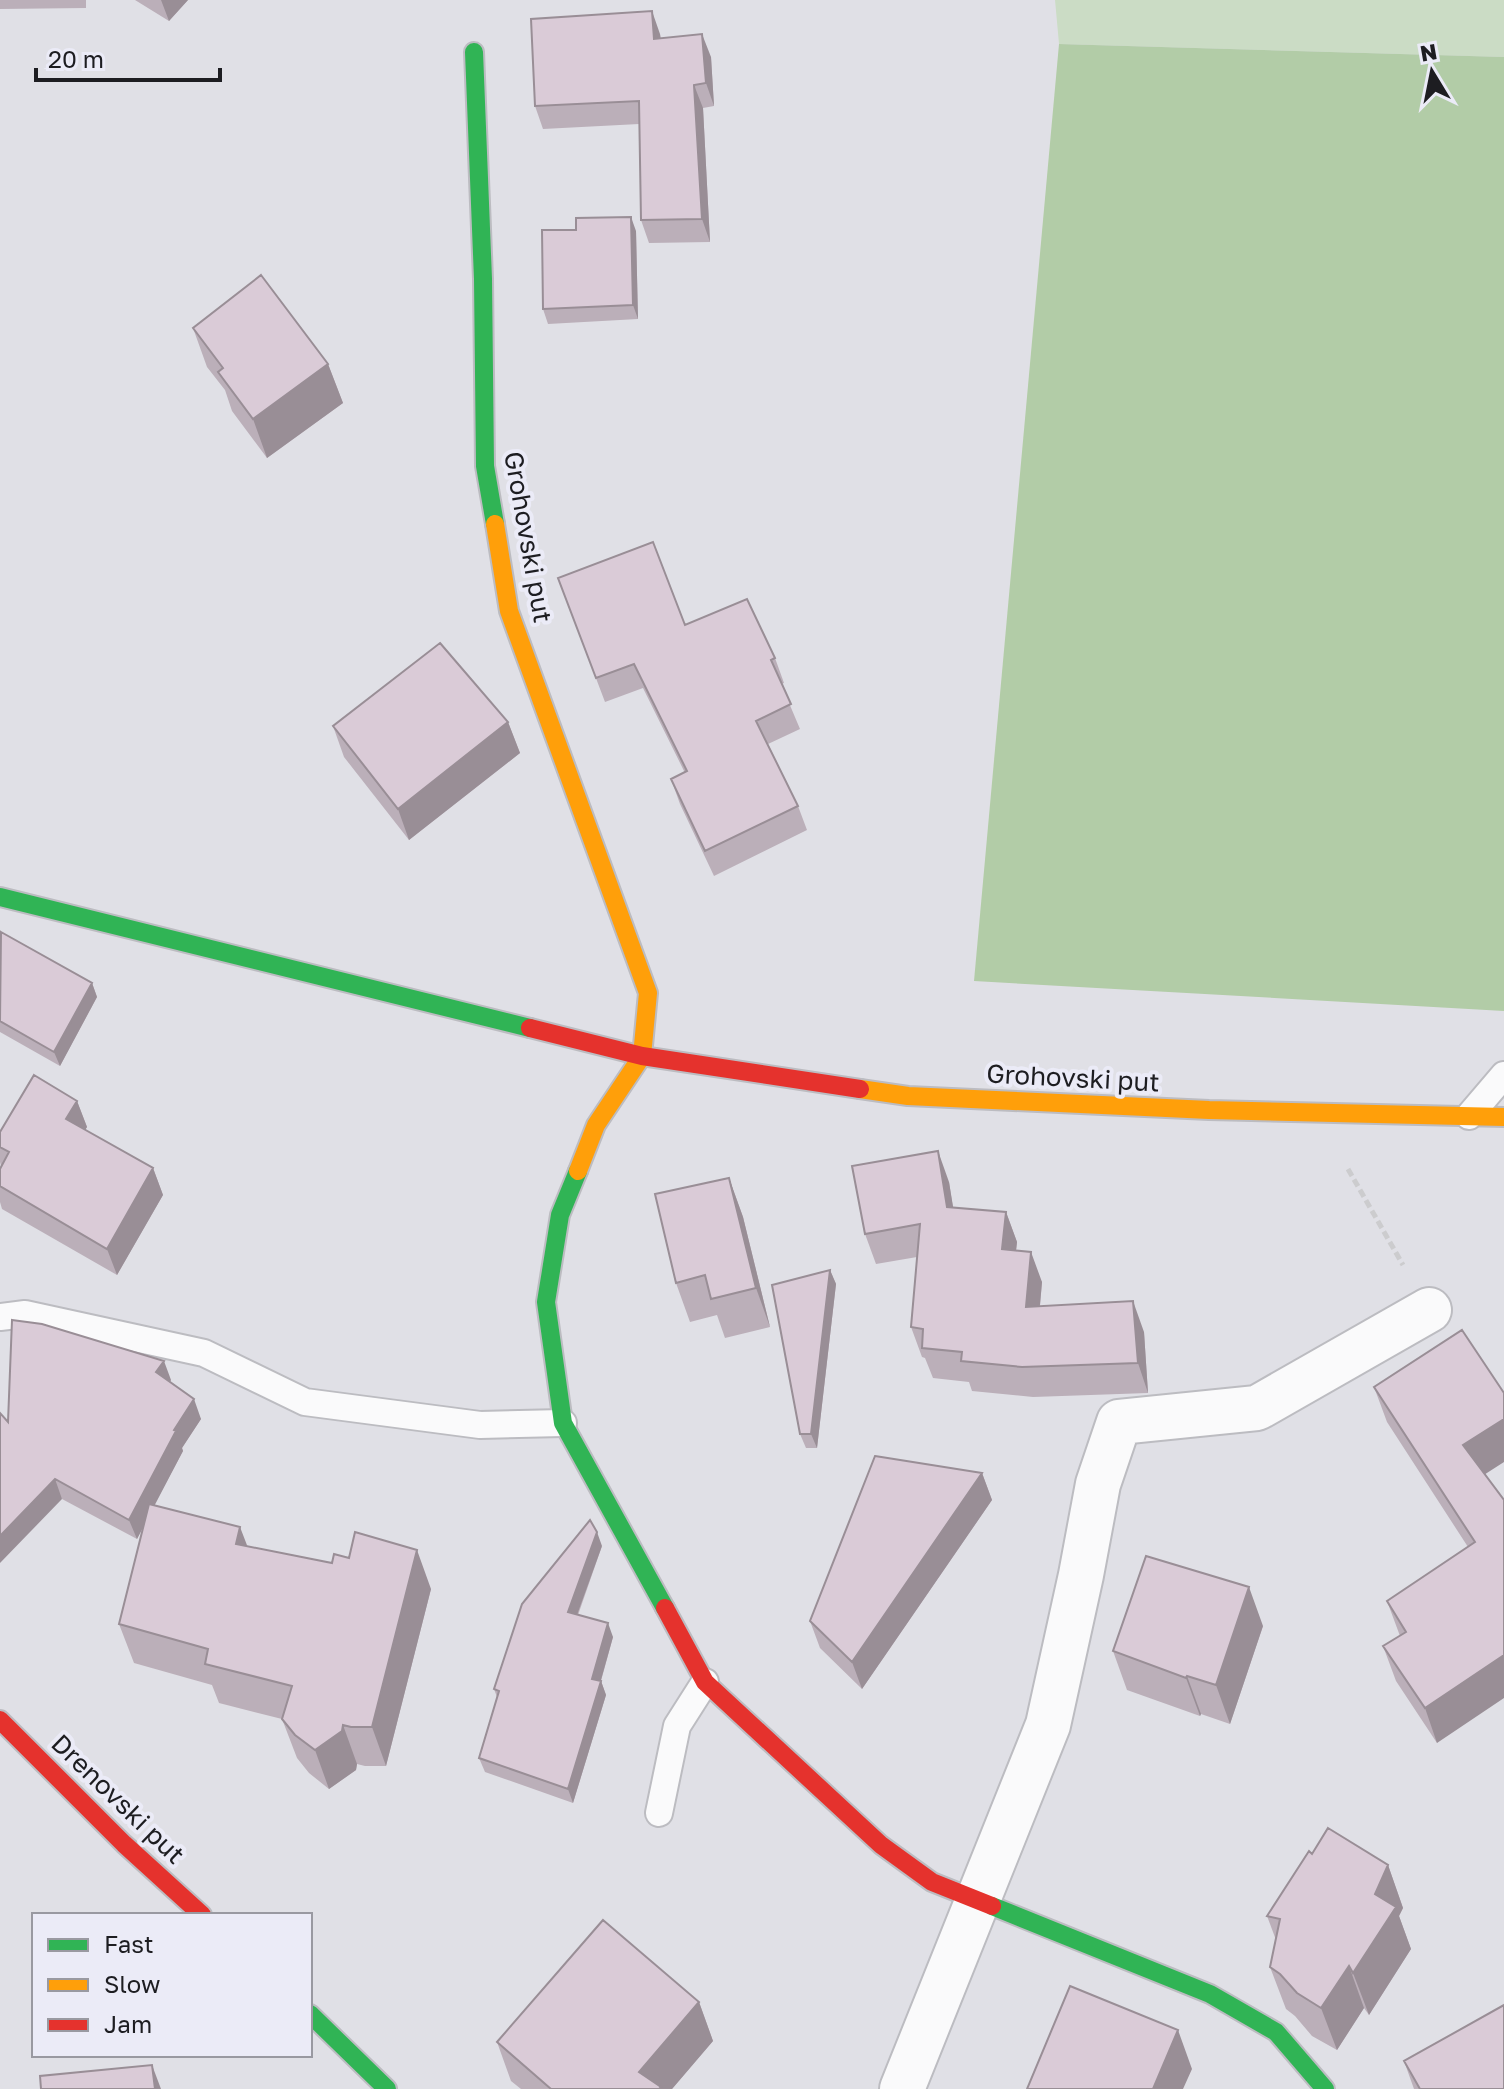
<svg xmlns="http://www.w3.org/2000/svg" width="1504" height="2089" font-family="'Golos Text',sans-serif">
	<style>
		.green { fill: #cbdcc5 }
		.forest { fill: #b2cca7 }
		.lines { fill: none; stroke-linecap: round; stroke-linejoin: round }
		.lane-casing { stroke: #bcbcc1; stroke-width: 30 }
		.street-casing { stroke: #bcbcc1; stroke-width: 48 }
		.fast-casing { stroke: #bcbcc1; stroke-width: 22 }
		.slow-casing { stroke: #bcbcc1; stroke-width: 22 }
		.jam-casing { stroke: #bcbcc1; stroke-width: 22 }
		.path { stroke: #ccccce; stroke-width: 5; stroke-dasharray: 8 4; stroke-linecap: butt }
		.lane { stroke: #fafafb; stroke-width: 26 }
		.street { stroke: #fafafb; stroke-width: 44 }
		.fast { stroke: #30b455; stroke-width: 18 }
		.slow { stroke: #ff9f0a; stroke-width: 18 }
		.jam { stroke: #e5322d; stroke-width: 18 }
		.wall { fill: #bbafb9 }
		.shaded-wall { fill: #998e96 }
		.building { fill: #dacbd7; stroke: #998e96; stroke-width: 2 }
		.labels { text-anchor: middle; stroke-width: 8; stroke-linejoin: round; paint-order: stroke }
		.street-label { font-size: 26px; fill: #1d1d21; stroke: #ebebf7 }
	</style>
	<rect width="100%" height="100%" fill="#e0e0e6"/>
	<path class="green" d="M1055,0H1504V57L1059,44Z"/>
	<path class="forest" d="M1059,44L1504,57V1011L974,981Z"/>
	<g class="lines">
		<defs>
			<path id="lane" d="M1469,1116L1504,1075
				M0,1317L25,1314L204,1353L305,1402L480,1425L563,1423
				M659,1813L677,1726L705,1682"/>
			<path id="street" d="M902,2089L1048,1725L1081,1575L1098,1484L1119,1422L1257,1408L1429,1310"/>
			<path id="fast" d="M474,52L483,279L485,466L495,524
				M0,897L530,1028
				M578,1171L560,1215L546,1302L563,1423L665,1608
				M992,1906L1210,1994L1276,2032L1325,2089
				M310,2014L387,2089"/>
			<path id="slow" d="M495,524L509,611L648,993L642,1056L596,1125L578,1171
				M860,1089L908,1096L1209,1110L1504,1117"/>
			<path id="jam" d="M530,1028L642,1056L860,1089
				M665,1608L705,1682L881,1845L932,1882L992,1906
				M0,1720L124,1844L202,1915"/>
		</defs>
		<use href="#lane" class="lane-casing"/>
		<use href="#street" class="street-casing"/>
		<use href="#fast" class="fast-casing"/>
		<use href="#slow" class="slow-casing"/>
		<use href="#jam" class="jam-casing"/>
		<path class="path" d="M1348,1169L1403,1265"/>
		<use href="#lane" class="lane"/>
		<use href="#street" class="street"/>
		<use href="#fast" class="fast"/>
		<use href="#slow" class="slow"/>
		<use href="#jam" class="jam"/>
	</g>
	<path class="wall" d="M0,0H86V8L0,9Z
		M135,0H188L169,21Z
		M660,34L661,38L711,57L714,106L703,108L710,242L649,243L641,220L639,124L543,129L535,106Z
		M636,231L638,319L548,324L543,309Z
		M193,328L328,364L343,403L267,458L232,411L225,390L207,367Z
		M558,578L775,658L784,683L781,684L800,729L768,744L798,806L807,830L714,876L680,804L671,779L685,773L643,688L605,702Z
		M508,722L520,753L409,840L344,757L333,726Z
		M0,934L92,983L97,997L60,1066L0,1032Z
		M77,1101L87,1127L85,1130L153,1168L163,1195L117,1275L2,1209L0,1202V1169L1,1166L0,1162V1132Z
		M729,1178L743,1217L770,1327L725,1338L717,1315L690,1322L676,1283Z
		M949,1182L953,1208L1006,1212L1017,1242L1016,1250L1042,1282L1040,1306L1144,1332L1148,1393L1033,1397L972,1391L969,1382L933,1378L925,1358L922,1357L911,1327L917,1257L876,1264L865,1234Z
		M830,1270L836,1284L817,1448H806L800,1434Z
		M171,1380L170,1382L201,1419L182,1448L183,1451L154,1505L247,1546L431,1589L386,1766H365L357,1764L356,1770L329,1789L309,1773L297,1758L282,1719L219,1703L212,1685L134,1663L119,1624L144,1525L137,1539L62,1499L8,1422Z
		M1374,1387L1485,1474L1504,1500L1437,1743L1396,1681L1383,1646L1400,1636L1387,1601L1468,1547L1387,1422Z
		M982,1473L992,1500L862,1689L820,1648L810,1621Z
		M602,1546L578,1615L613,1637L601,1681L606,1695L573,1803L485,1772L479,1758L497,1697L494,1689Z
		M1263,1626L1230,1724L1201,1714L1200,1716L1127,1690L1113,1651Z
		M1312,1854L1388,1865L1403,1908L1399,1916L1411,1949L1369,2015L1364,2008L1337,2050L1312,2036L1295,2016L1286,2009L1270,1967L1276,1940L1267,1916Z
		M699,2002L713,2041L672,2089H521L511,2081L497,2042Z
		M1404,2061L1504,2089H1414Z"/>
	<path class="shaded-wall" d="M161,0H188L169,21Z
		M652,11L660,34L662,62L654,39Z
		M702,34L711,57L714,106L706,83Z
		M694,85L703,108L710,242L702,219Z
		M631,217L636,231L638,319L633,305Z
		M328,364L343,403L267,458L253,419Z
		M508,722L520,753L409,840L398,809Z
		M92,983L97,997L60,1066L54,1052Z
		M77,1101L87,1127L75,1146L66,1119Z
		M938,1151L949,1182L958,1237L947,1207Z
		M153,1168L163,1195L117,1275L107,1249Z
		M729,1178L743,1217L770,1327L756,1288Z
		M1006,1212L1017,1242L1013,1279L1002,1249Z
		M1031,1252L1042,1282L1037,1337L1026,1307Z
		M830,1270L836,1284L817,1448L811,1434Z
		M1133,1301L1144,1332L1148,1393L1138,1363Z
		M164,1361L171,1380L163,1392L156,1372Z
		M194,1399L201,1419L182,1448L183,1451L137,1539L129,1520L174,1430Z
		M1504,1419V1462L1476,1480L1463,1445Z
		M982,1473L992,1500L862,1689L852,1662Z
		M55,1479L62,1499L0,1563V1536Z
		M240,1527L255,1566L236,1544Z
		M597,1532L602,1546L573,1626L568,1612Z
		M417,1550L431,1589L386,1766L372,1727Z
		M1249,1587L1263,1626L1230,1724L1216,1685Z
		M608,1623L613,1637L597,1694L592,1679Z
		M1504,1655V1698L1437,1743L1425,1708Z
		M1187,1676L1201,1714L1200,1716L1186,1678Z
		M601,1681L606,1695L573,1803L568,1789Z
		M343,1725L357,1764L356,1770L329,1789L315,1750Z
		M1388,1865L1403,1908L1399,1916L1411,1949L1369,2015L1353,1973L1375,1894Z
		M1349,1966L1364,2008L1337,2050L1321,2008Z
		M699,2002L713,2041L672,2089H645L639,2072Z
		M1178,2030L1192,2069L1183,2089H1153Z
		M152,2065L161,2089H155Z"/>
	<path class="building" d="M652,11L654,39L702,34L706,83L694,85L702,219L641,220L639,101L535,106L531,19Z
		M631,217L633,305L543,309L542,230H576V218Z
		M261,275L328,364L253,419L218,372L223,368L193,328Z
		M653,542L685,625L747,599L775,658L771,660L791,704L756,721L798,806L705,851L671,779L687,771L634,664L596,678L558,578Z
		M440,643L508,722L398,809L333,726Z
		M1,932L92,983L54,1052L0,1021Z
		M34,1075L77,1101L66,1119L153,1168L107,1249L0,1186V1169L9,1152L0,1147V1132Z
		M938,1151L947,1207L1006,1212L1002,1249L1031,1252L1026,1307L1133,1301L1138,1363L1022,1367L961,1361L962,1352L922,1348L923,1329L911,1327L920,1224L865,1234L852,1166Z
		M729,1178L756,1288L711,1299L705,1275L676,1283L655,1194Z
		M830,1270L811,1434H800L772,1285Z
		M12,1320L42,1324L164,1361L156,1372L194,1399L174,1430L176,1431L129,1520L55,1479L0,1536V1413L8,1422Z
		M1462,1330L1504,1393V1419L1463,1445L1504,1500V1655L1425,1708L1383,1646L1406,1632L1387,1601L1475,1542L1374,1387Z
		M875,1456L982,1473L852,1662L810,1621Z
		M149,1504L240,1527L236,1544L332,1563L334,1554L349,1558L355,1532L417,1550L372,1727H351L343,1725L342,1731L315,1750L295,1735L282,1719L292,1686L205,1664L208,1649L119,1624Z
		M590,1520L597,1532L568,1612L608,1623L592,1679L601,1681L568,1789L479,1758L499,1691L494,1689L522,1604Z
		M1146,1556L1249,1587L1216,1685L1187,1676L1186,1678L1113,1651Z
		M1328,1828L1388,1865L1375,1894L1396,1907L1353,1973L1349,1966L1321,2008L1297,1993L1280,1974L1270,1967L1280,1919L1267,1916L1309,1851L1312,1854Z
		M603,1920L699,2002L639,2072L661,2087L659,2089H551L497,2042Z
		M1070,1986L1178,2030L1153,2089H1027Z
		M1504,2005V2089H1420L1404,2061Z
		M152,2065L155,2089H41L40,2076Z"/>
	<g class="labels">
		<g class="street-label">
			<text transform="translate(528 537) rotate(80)" y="9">Grohovski put</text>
			<text transform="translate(1073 1078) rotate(3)" y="9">Grohovski put</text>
			<text transform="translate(118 1799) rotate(44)" y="9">Drenovski put</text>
		</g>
	</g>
	<rect x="32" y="1913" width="280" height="144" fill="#ebebf7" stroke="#9999a1" stroke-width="2"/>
	<rect x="48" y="1939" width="40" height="12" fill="#30b455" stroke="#9999a1" stroke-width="2"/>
	<text x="104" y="1953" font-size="24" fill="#1d1d21">Fast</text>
	<rect x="48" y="1979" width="40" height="12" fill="#ff9f0a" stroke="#9999a1" stroke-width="2"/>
	<text x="104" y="1993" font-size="24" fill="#1d1d21">Slow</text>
	<rect x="48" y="2019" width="40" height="12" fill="#e5322d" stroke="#9999a1" stroke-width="2"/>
	<text x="104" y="2033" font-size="24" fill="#1d1d21">Jam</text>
	<g transform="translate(1432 72) rotate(350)" stroke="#ebebf7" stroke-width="6" paint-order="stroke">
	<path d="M0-6L14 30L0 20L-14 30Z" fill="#1d1d21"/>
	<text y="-12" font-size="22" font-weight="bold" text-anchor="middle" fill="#1d1d21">N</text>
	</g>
	<path d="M36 68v12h184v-12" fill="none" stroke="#1d1d21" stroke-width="4"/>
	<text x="48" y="68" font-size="24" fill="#1d1d21" stroke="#ebebf7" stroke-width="6" paint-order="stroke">20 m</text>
</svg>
